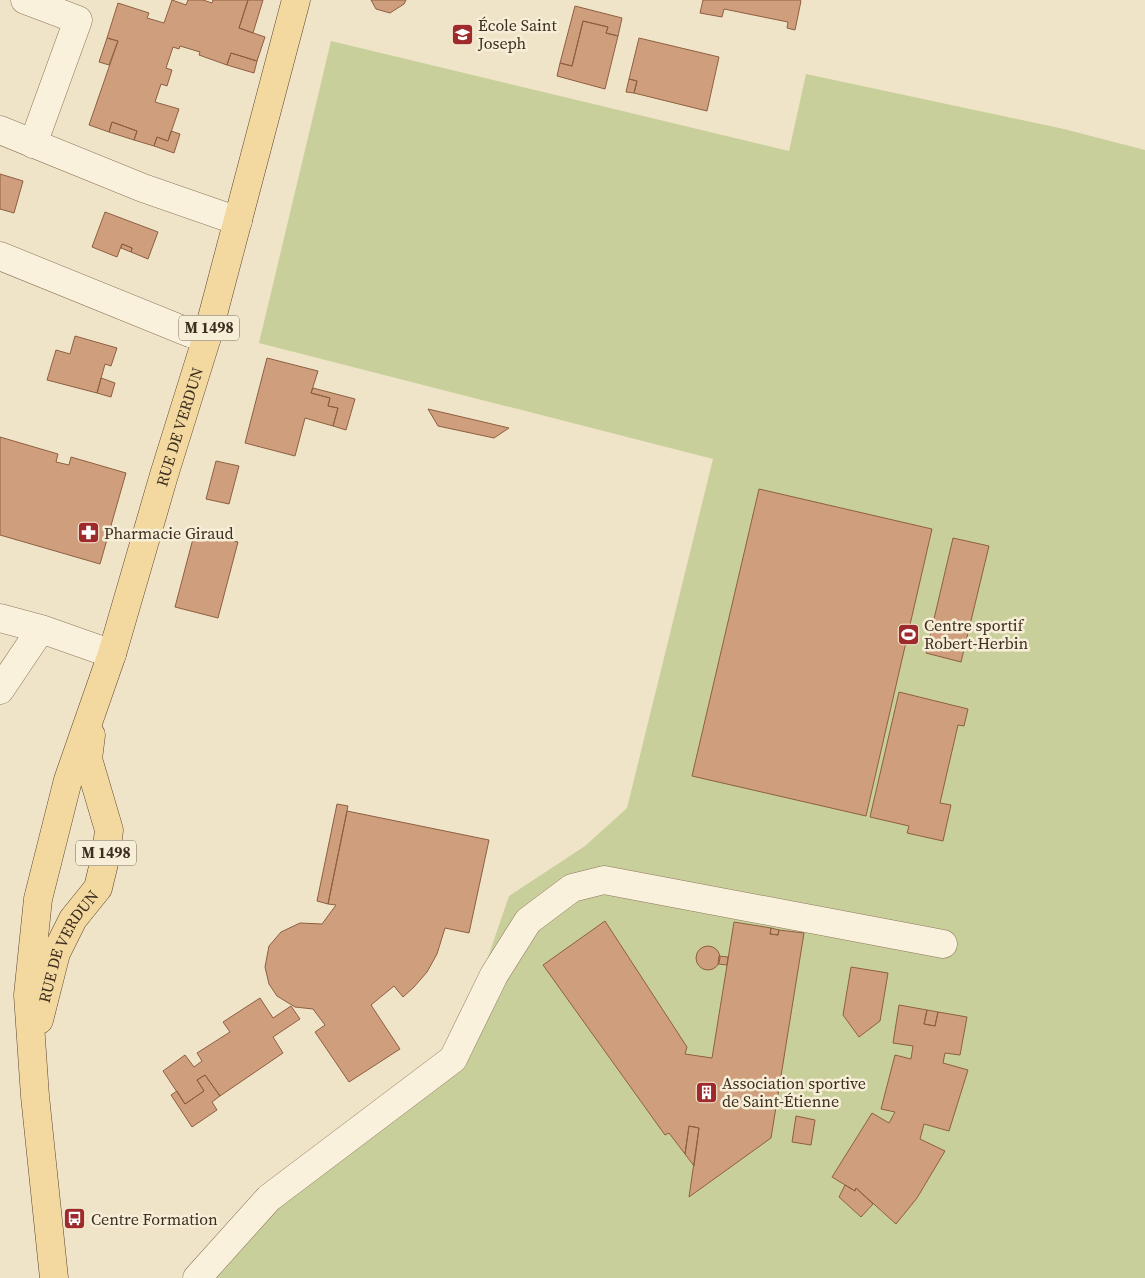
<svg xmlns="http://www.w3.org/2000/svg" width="1145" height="1278" font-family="'Source Serif 4',serif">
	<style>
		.green { fill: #c9cf9b }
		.building { fill: #cf9f7d; stroke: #8d5f41 }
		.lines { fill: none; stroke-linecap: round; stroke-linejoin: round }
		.street-casing { stroke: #8d765c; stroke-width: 29 }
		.primary-casing { stroke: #5b4430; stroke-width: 29 }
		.street { stroke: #faf1dc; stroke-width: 28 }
		.primary { stroke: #f3d9a0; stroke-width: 28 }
		.labels { text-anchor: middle; stroke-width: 5; stroke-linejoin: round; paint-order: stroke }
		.shield { fill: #f7eed8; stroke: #756857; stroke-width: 1 }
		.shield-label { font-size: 15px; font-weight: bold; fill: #3d2e20 }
		.poi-label { font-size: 16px; fill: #3d2e20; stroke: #f7eed8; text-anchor: start }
		.street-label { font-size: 16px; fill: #3d2e20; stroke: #f7eed8 }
	</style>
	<rect width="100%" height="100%" fill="#f0e4c8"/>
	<path class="green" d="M331,41L789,151L806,74L1064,129L1145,150V1278H197L269,1198L453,1059L509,896L585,846L627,808L713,459L259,343Z"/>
	<path class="building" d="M172,0L186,5L188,0H203L212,3L213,0H248L239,28L265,37L257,61L231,53L227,65L199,55L200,52L180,46L179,49L173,47L166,68L172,70L167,86L161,84L155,102L179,109L168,141L157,137L154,146L134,140L137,131L112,122L109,132L89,125L118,41L107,38L118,3L149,13L147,18L164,23Z
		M248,0H263L253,33L239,28Z
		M371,0H406L404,4L390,13L376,9Z
		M703,0H800L801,1L795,30L787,28L788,22L724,9L722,17L700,13Z
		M575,6L622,18L618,36L606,33L608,27L583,21L572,66L560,63Z
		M583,21L608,27L606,33L618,36L605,89L557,76L560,63L572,66Z
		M107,38L118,41L109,65L99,62Z
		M639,38L719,57L707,111L634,93L637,81L629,79Z
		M231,53L257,61L254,73L227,65Z
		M629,79L637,81L634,93L626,92Z
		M112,122L137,131L134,140L109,132Z
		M171,131L180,134L174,153L154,146L157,137L168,141Z
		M0,174L23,181L14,213L0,209Z
		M105,212L158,232L148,259L131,252L132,248L122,244L117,257L92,247Z
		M122,244L132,248L131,252L121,248Z
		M75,336L117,348L111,366L105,364L97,393L47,380L56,350L70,354Z
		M267,358L318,371L311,393L330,398L328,406L338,408L333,426L305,418L295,456L245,443Z
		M101,378L115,383L111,397L97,393Z
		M313,388L355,399L346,430L333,426L338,408L328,406L330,398L311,393Z
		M428,409L509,428L494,438L438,426Z
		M0,437L58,454L56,462L69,465L71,457L126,473L100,564L0,535Z
		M216,461L239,466L229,504L206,499Z
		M759,489L932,529L866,816L692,776Z
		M195,531L238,542L218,618L175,607Z
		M953,538L989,546L961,662L926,653Z
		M899,692L968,709L964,726L958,725L940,803L951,805L943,841L907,833L909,826L870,817Z
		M337,804L348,806L328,904L317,901Z
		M347,811L489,840L469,933L445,928L437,954L427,972L414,987L403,997L394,986L371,1005L400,1049L349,1082L315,1032L325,1025L313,1009L295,1007L277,996L269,984L265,967L269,946L281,932L300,923L322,924L336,905L328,904Z
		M605,921L687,1047L685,1054L712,1058L734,922L771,928L770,934L778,935L779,930L804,933L771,1138L689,1197L699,1128L689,1126L685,1154L669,1133L665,1135L543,965Z
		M771,928L779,930L778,935L770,934Z
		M696 958a12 12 0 1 1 24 0a12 12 0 1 1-24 0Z
		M719,956L728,957L727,965L718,964Z
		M851,967L888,973L880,1021L859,1037L843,1015Z
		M260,998L273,1018L291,1006L300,1019L273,1037L283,1053L220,1096L205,1075L197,1080L204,1091L185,1104L163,1071L185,1055L194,1067L202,1061L197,1053L230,1032L223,1022Z
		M899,1005L927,1010L924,1024L935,1026L938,1012L967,1017L960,1055L945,1053L943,1063L968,1070L949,1131L924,1124L920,1139L945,1151L917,1198L896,1224L856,1188L855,1191L832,1177L872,1113L889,1123L895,1112L881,1109L895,1055L911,1059L913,1046L893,1043Z
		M927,1010L938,1012L935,1026L924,1024Z
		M205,1075L220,1096L212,1102L217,1110L192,1127L171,1095L177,1091L185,1104L204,1091L197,1080Z
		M796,1116L815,1120L811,1145L792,1142Z
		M689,1126L699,1128L694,1166L685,1154Z
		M845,1185L855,1191L856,1188L873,1204L861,1217L839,1197Z"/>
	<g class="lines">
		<defs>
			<path id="street" d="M25,0L78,20L33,144
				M0,130L143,188L238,221
				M0,256L190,333L207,337
				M0,618L41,629L112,654
				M0,690L41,629
				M197,1278L269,1198L453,1059L494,975L528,921L572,888L604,880L943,944"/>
			<g id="primary">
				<path id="s1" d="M39,1020L56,953L73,919L98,888L106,855L109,830L88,759L91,735"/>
				<path id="s2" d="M54,1278L35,1096L28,995L38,899L68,780L112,654L164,475L207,337L296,0"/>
			</g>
		</defs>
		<use href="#street" class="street-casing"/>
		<use href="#primary" class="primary-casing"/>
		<use href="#street" class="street"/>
		<use href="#primary" class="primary"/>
	</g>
	<defs>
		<symbol id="school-square" viewBox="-11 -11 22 22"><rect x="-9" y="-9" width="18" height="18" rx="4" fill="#9e2a2b" stroke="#f7eed8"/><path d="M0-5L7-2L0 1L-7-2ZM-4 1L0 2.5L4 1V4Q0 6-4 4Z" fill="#fff"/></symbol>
		<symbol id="pharmacy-square" viewBox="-11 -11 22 22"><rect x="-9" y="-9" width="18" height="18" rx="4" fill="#9e2a2b" stroke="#f7eed8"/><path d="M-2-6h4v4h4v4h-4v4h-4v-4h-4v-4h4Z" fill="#fff"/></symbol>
		<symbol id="stadium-square" viewBox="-11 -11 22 22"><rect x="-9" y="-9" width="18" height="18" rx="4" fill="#9e2a2b" stroke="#f7eed8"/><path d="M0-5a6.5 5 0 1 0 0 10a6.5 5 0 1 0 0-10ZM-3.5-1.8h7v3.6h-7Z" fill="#fff"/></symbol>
		<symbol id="building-square" viewBox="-11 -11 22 22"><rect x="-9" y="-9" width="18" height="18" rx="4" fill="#9e2a2b" stroke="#f7eed8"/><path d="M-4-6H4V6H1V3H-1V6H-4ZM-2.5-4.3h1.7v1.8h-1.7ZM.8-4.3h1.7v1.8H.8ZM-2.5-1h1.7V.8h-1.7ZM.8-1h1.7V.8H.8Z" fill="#fff"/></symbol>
		<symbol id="bus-square" viewBox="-11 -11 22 22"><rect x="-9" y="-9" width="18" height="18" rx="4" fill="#9e2a2b" stroke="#f7eed8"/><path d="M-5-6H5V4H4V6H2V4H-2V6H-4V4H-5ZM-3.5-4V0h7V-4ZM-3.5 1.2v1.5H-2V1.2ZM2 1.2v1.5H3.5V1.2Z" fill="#fff"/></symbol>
	</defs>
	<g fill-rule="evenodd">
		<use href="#school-square" x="450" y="22" width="25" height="25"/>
		<use href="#pharmacy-square" x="76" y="520" width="25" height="25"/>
		<use href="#stadium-square" x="896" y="622" width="25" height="25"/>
		<use href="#building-square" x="694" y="1080" width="25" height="25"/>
		<use href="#bus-square" x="62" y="1206" width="25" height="25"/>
	</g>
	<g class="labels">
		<g class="shield">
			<rect x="179" y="315.5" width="60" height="25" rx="4"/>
			<rect x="76" y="840.5" width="60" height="25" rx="4"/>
		</g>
		<g class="shield-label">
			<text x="209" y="333">M 1498</text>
			<text x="106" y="858">M 1498</text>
		</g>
		<g class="poi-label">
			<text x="478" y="31">École Saint<tspan x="478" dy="18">Joseph</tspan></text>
			<text x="104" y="539">Pharmacie Giraud</text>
			<text x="924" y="631">Centre sportif<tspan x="924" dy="18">Robert-Herbin</tspan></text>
			<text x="722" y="1089">Association sportive<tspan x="722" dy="18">de Saint-Étienne</tspan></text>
			<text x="91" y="1225">Centre Formation</text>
		</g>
		<g class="street-label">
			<text dy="6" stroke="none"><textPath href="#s2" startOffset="874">RUE DE VERDUN</textPath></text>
			<text dy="6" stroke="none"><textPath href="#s1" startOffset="80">RUE DE VERDUN</textPath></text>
		</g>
	</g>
</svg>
